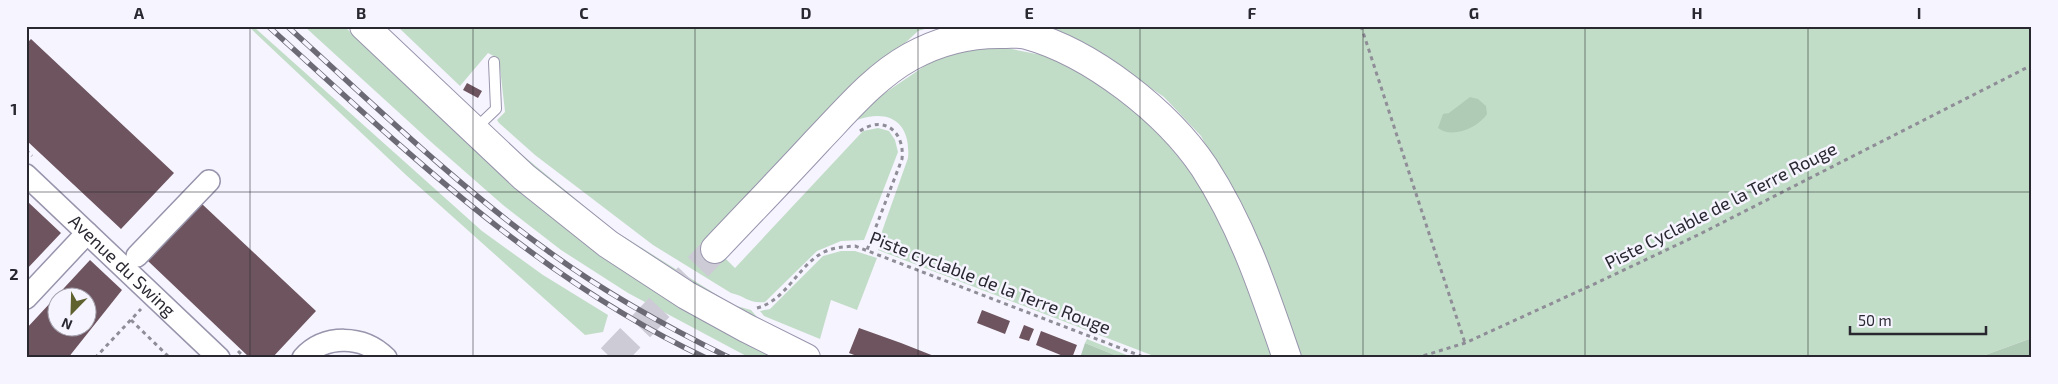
<svg xmlns="http://www.w3.org/2000/svg" width="2058" height="384" font-family="'Exo 2',sans-serif">
	<style>
		.green { fill: #c2ddc7 }
		.forest { fill: #b0cbb5 }
		.building { fill: #6d545e; fill-rule: evenodd }
		.lines { fill: none; stroke-linecap: round; stroke-linejoin: round }
		.secondary-tunnel { stroke: #cdcbd6; stroke-width: 28; stroke-dasharray: 28 14; stroke-linecap: butt }
		.lane-casing { stroke: #9894ac; stroke-width: 12 }
		.street-casing { stroke: #9894ac; stroke-width: 24 }
		.secondary-casing { stroke: #9894ac; stroke-width: 30 }
		.path { stroke: #8f8d97; stroke-width: 3; stroke-dasharray: 4 4; stroke-linecap: butt }
		.lane { stroke: #fff; stroke-width: 10 }
		.street { stroke: #fff; stroke-width: 21 }
		.secondary { stroke: #fff; stroke-width: 28 }
		.rail-casing { stroke: #6c6a74; stroke-width: 5.5 }
		.rail { stroke: #f6f4ff; stroke-width: 4; stroke-dasharray: 11; stroke-linecap: butt }
		.grid { fill: none; stroke: #292831; stroke-width: 1; stroke-opacity: 0.55 }
		.labels { text-anchor: middle; stroke-width: 5; stroke-linejoin: round; paint-order: stroke }
		.street-label { font-size: 18px; fill: #292831; stroke: #f6f4ff }
		.neatline { fill: none; stroke: #292831; stroke-width: 2 }
		.grid-label { font-size: 16px; text-anchor: middle; font-weight: bold; fill: #292831 }
	</style>
	<rect width="100%" height="100%" fill="#f6f4ff"/>
	<path class="green" d="M248,26H253L482,231L543,275L608,315L603,332L585,335L406,175Z
		M304,26H344L502,174L779,358H750L628,293L561,250L503,205L430,141Z
		M397,26H935L918,31L841,103L725,258L735,268L863,131L878,128L889,131L895,140L898,152L864,240L841,241L817,251L765,302C749,304 745,296 731,293L653,245L535,155L499,123L497,120L505,112L499,59L488,53L460,86Z
		M1042,26H2032V338L1977,358H1302L1252,230L1201,136L1164,97L1085,43Z
		M986,44L1052,57L1095,77L1145,117L1203,187L1247,280L1273,358H1159L878,250L880,237L908,158C911,123 890,108 857,120L873,101L935,59Z
		M493,131L615,231L733,305L751,310L757,317L817,348L815,352C715,303 617,247 533,173C518,160 506,145 493,131Z
		M841,251H855L877,258L857,310L831,300L820,339L764,316L760,311L770,309L823,256Z
		M1087,339L1134,358H1122L1085,343Z"/>
	<path class="forest" d="M1470,97L1478,99L1486,106L1487,114C1478,128 1452,139 1438,128L1443,114L1449,113Z
		M2032,338V358H1977Z
		M1085,343L1122,358H1080Z"/>
	<path class="building" d="M31,39L174,173L121,229L26,140V44Z
		M467,83L482,91L478,98L463,90Z
		M28,202L61,233L26,270V204Z
		M202,204L316,311L272,358H250L148,261Z
		M90,260L122,290L68,358H26V329ZM58,296H88V326H58Z
		M982,310L1010,321L1005,334L977,323Z
		M1024,325L1034,329L1029,341L1019,338Z
		M859,328L901,343L939,358H862L849,353Z
		M1041,331L1077,345L1072,358H1068L1036,345Z"/>
	<g class="lines">
		<path class="secondary-tunnel" d="M611,358L715,249"/>
		<defs>
			<path id="lane" d="M474,130L496,109L494,62"/>
			<g id="street">
				<path id="s1" d="M26,175L219,358"/>
				<path d="M137,256L209,181"/>
				<path d="M26,298L87,233"/>
				<path d="M303,358C325,334 363,335 386,358"/>
			</g>
			<path id="secondary" d="M364,26L524,177L608,244L686,295L746,328L806,358
				M715,249C749,213 784,177 818,140C846,111 874,77 910,57C940,40 973,33 1006,34C1013,34 1020,33 1027,35C1092,53 1167,112 1204,167C1243,227 1264,291 1287,358"/>
		</defs>
		<use href="#lane" class="lane-casing"/>
		<use href="#street" class="street-casing"/>
		<use href="#secondary" class="secondary-casing"/>
		<path class="path" d="M1361,26L1465,343
			M860,131C885,114 905,133 902,159L867,250
			M26,150L32,156
			M757,308C787,300 798,265 824,252C834,247 844,247 855,246L1146,358
			M131,320L170,358
			M238,351L245,358
			M95,358L141,309
			M1416,358L1465,343L1590,286L1700,234L2032,65"/>
		<use href="#lane" class="lane"/>
		<use href="#street" class="street"/>
		<use href="#secondary" class="secondary"/>
		<defs>
			<path id="rail" d="M268,26C405,150 536,278 706,358
				M287,26C372,103 455,184 548,251C605,293 667,327 730,358"/>
		</defs>
		<use href="#rail" class="rail-casing"/>
		<use href="#rail" class="rail"/>
	</g>
	<path class="grid" d="M250,26V358M473,26V358M695,26V358M918,26V358M1140,26V358M1363,26V358M1585,26V358M1808,26V358M26,192H2032"/>
	<g class="labels">
		<g class="street-label">
			<text transform="translate(1721 206) rotate(-27)" y="6">Piste Cyclable de la Terre Rouge</text>
			<text dy="6" stroke="none"><textPath href="#s1" startOffset="132">Avenue du Swing</textPath></text>
			<text transform="translate(990 283) rotate(21)" y="6">Piste cyclable de la Terre Rouge</text>
		</g>
	</g>
	<rect width="2058" height="384" fill="none" stroke="#f6f4ff" stroke-width="55"/>
	<g transform="translate(72 312) rotate(203)"><circle r="24" fill="#f6f4ff" stroke="#a4a2ad"/>
	<path d="M0-4L9 19L0 12L-9 19Z" fill="#5f612f"/>
	<text y="-8" font-size="14" font-weight="bold" text-anchor="middle" fill="#292831">N</text>
	</g>
	<path d="M1850 326v8h136v-8" fill="none" stroke="#292831" stroke-width="2.5"/>
	<text x="1858" y="326" font-size="15" fill="#292831" stroke="#f6f4ff" stroke-width="4" paint-order="stroke">50 m</text>
	<rect x="28" y="28" width="2002" height="328" class="neatline"/>
	<g class="grid-label">
		<text x="139" y="19">A</text>
		<text x="361" y="19">B</text>
		<text x="584" y="19">C</text>
		<text x="806" y="19">D</text>
		<text x="1029" y="19">E</text>
		<text x="1252" y="19">F</text>
		<text x="1474" y="19">G</text>
		<text x="1697" y="19">H</text>
		<text x="1919" y="19">I</text>
		<text x="14" y="115">1</text>
		<text x="14" y="280">2</text>
	</g>
</svg>
